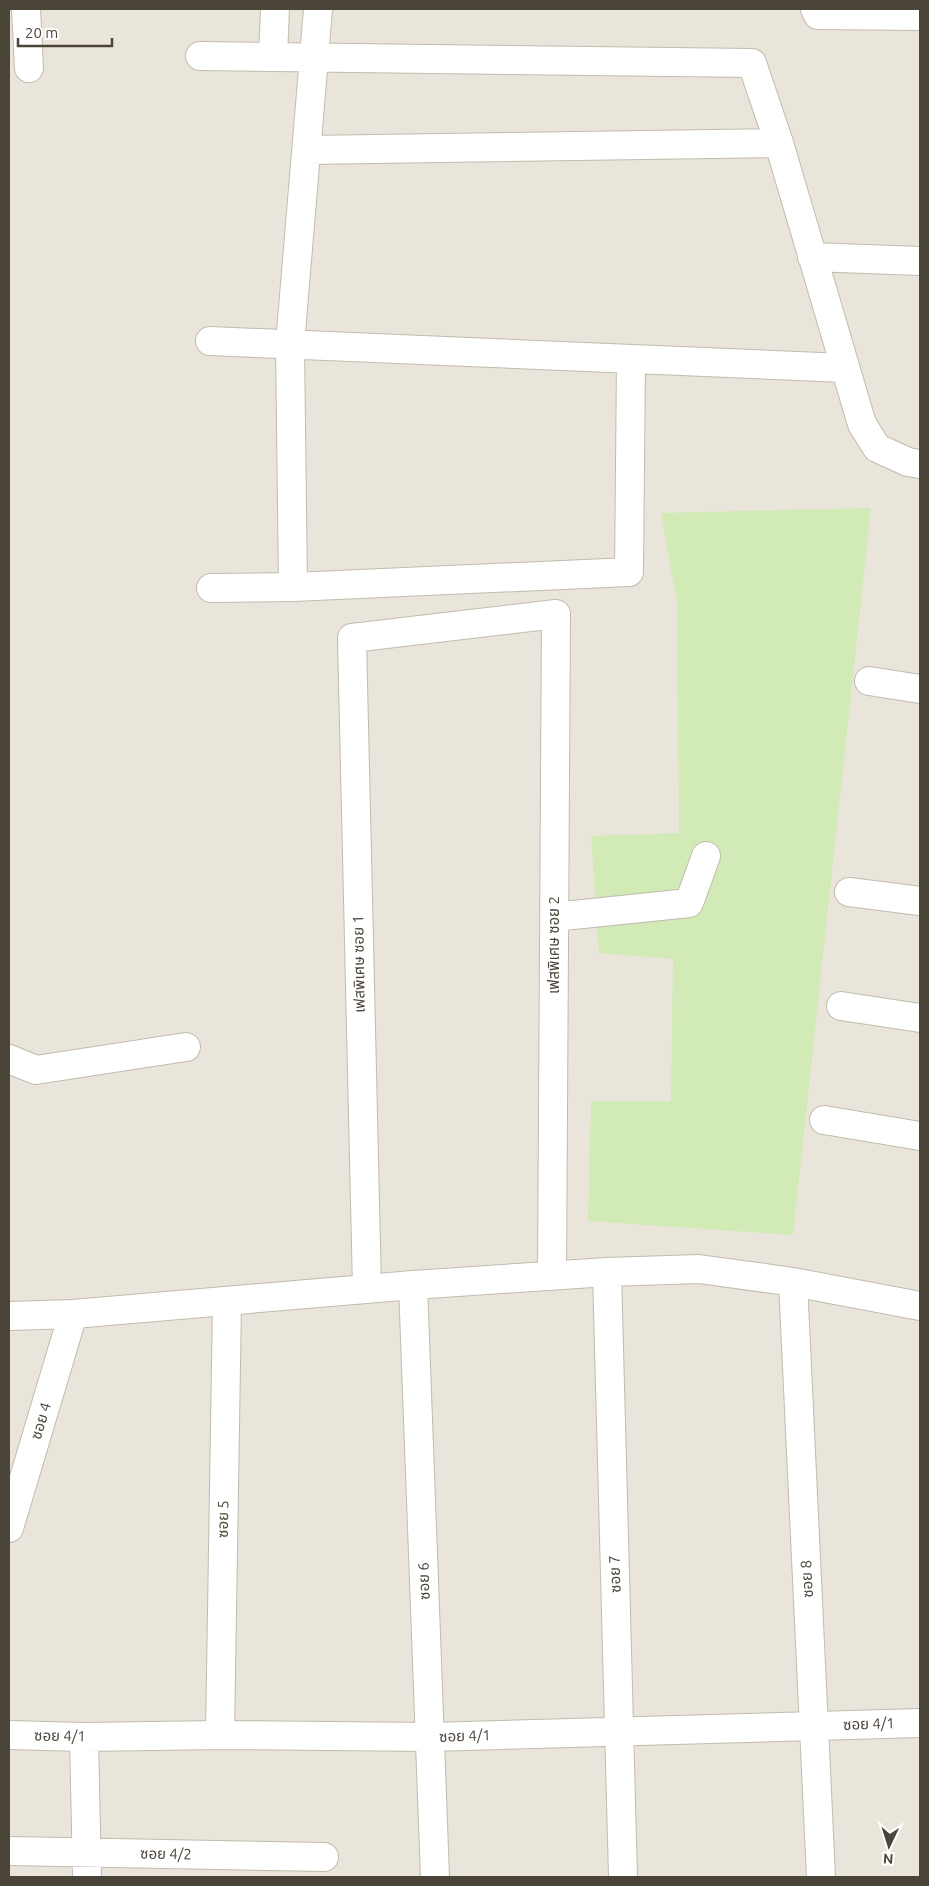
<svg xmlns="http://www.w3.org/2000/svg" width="929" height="1886" font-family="Ubuntu,'Noto Sans Thai',sans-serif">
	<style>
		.residential { fill: #eae5da }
		.green { fill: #d2eab5 }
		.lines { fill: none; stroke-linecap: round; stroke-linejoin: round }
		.minor-casing { stroke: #c2bbae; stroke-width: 30 }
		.minor { stroke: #fff; stroke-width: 28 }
		.labels { text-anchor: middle; stroke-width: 4; stroke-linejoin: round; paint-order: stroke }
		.street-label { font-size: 15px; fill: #4b4439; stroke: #fff }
	</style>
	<rect width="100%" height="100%" fill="#f6f3ec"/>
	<path class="residential" d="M9,9H920V1877H9Z"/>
	<path class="green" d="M871,508L793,1235L588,1221L591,1101H671L673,959L599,953L591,836L679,833L677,603L661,513Z"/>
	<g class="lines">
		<defs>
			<path id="minor" d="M26,9L29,68
				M815,9L818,15L920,16
				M200,56L752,63L779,143L862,424L877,448L908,462L920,464
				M273,57L275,9
				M307,150L779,143
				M812,257L920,261
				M210,341L845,368
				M293,587L290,344L318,9
				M211,588L293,587L629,572L631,359
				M869,681L920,689
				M849,892L920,901
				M554,917L689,903L706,856
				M841,1006L920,1018
				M9,1059L36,1070L186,1047
				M824,1120L920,1136
				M607,1272L623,1877
				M793,1282L821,1877
				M413,1285L435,1877
				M367,1289L352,638L556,614L552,1276
				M9,1316L73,1314L413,1285L607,1272L699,1269L793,1282L920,1306
				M9,1528L73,1314
				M9,1735L84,1737L220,1735L430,1737L920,1723
				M220,1735L227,1303
				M84,1737L87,1877
				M9,1851L324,1857"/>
		</defs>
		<use href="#minor" class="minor-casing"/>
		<use href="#minor" class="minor"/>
	</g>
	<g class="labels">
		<g class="street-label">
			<text transform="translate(554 945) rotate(-90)" y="5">เฟสพิเศษ ซอย 2</text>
			<text transform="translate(359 964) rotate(-91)" y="5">เฟสพิเศษ ซอย 1</text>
			<text transform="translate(41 1421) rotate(-73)" y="5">ซอย 4</text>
			<text transform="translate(223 1519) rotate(-89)" y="5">ซอย 5</text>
			<text transform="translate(615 1574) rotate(-92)" y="5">ซอย 7</text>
			<text transform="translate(807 1579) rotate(-93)" y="5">ซอย 8</text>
			<text transform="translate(424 1581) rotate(-92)" y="5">ซอย 6</text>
			<text transform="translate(869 1724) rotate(-2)" y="5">ซอย 4/1</text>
			<text transform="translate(60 1736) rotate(1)" y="5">ซอย 4/1</text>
			<text transform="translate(465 1736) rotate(-2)" y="5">ซอย 4/1</text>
			<text transform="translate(166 1854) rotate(1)" y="5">ซอย 4/2</text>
		</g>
	</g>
	<rect width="929" height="1886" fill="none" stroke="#4b4439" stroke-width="20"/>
	<g transform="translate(889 1846) rotate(184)" stroke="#ffffff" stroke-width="4" paint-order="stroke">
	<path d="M0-4L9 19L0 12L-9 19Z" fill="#4b4439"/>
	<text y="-8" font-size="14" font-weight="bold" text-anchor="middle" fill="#4b4439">N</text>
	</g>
	<path d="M18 38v8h94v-8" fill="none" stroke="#4b4439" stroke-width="2.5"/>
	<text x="25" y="38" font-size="15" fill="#4b4439" stroke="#ffffff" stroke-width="4" paint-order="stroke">20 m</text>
</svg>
